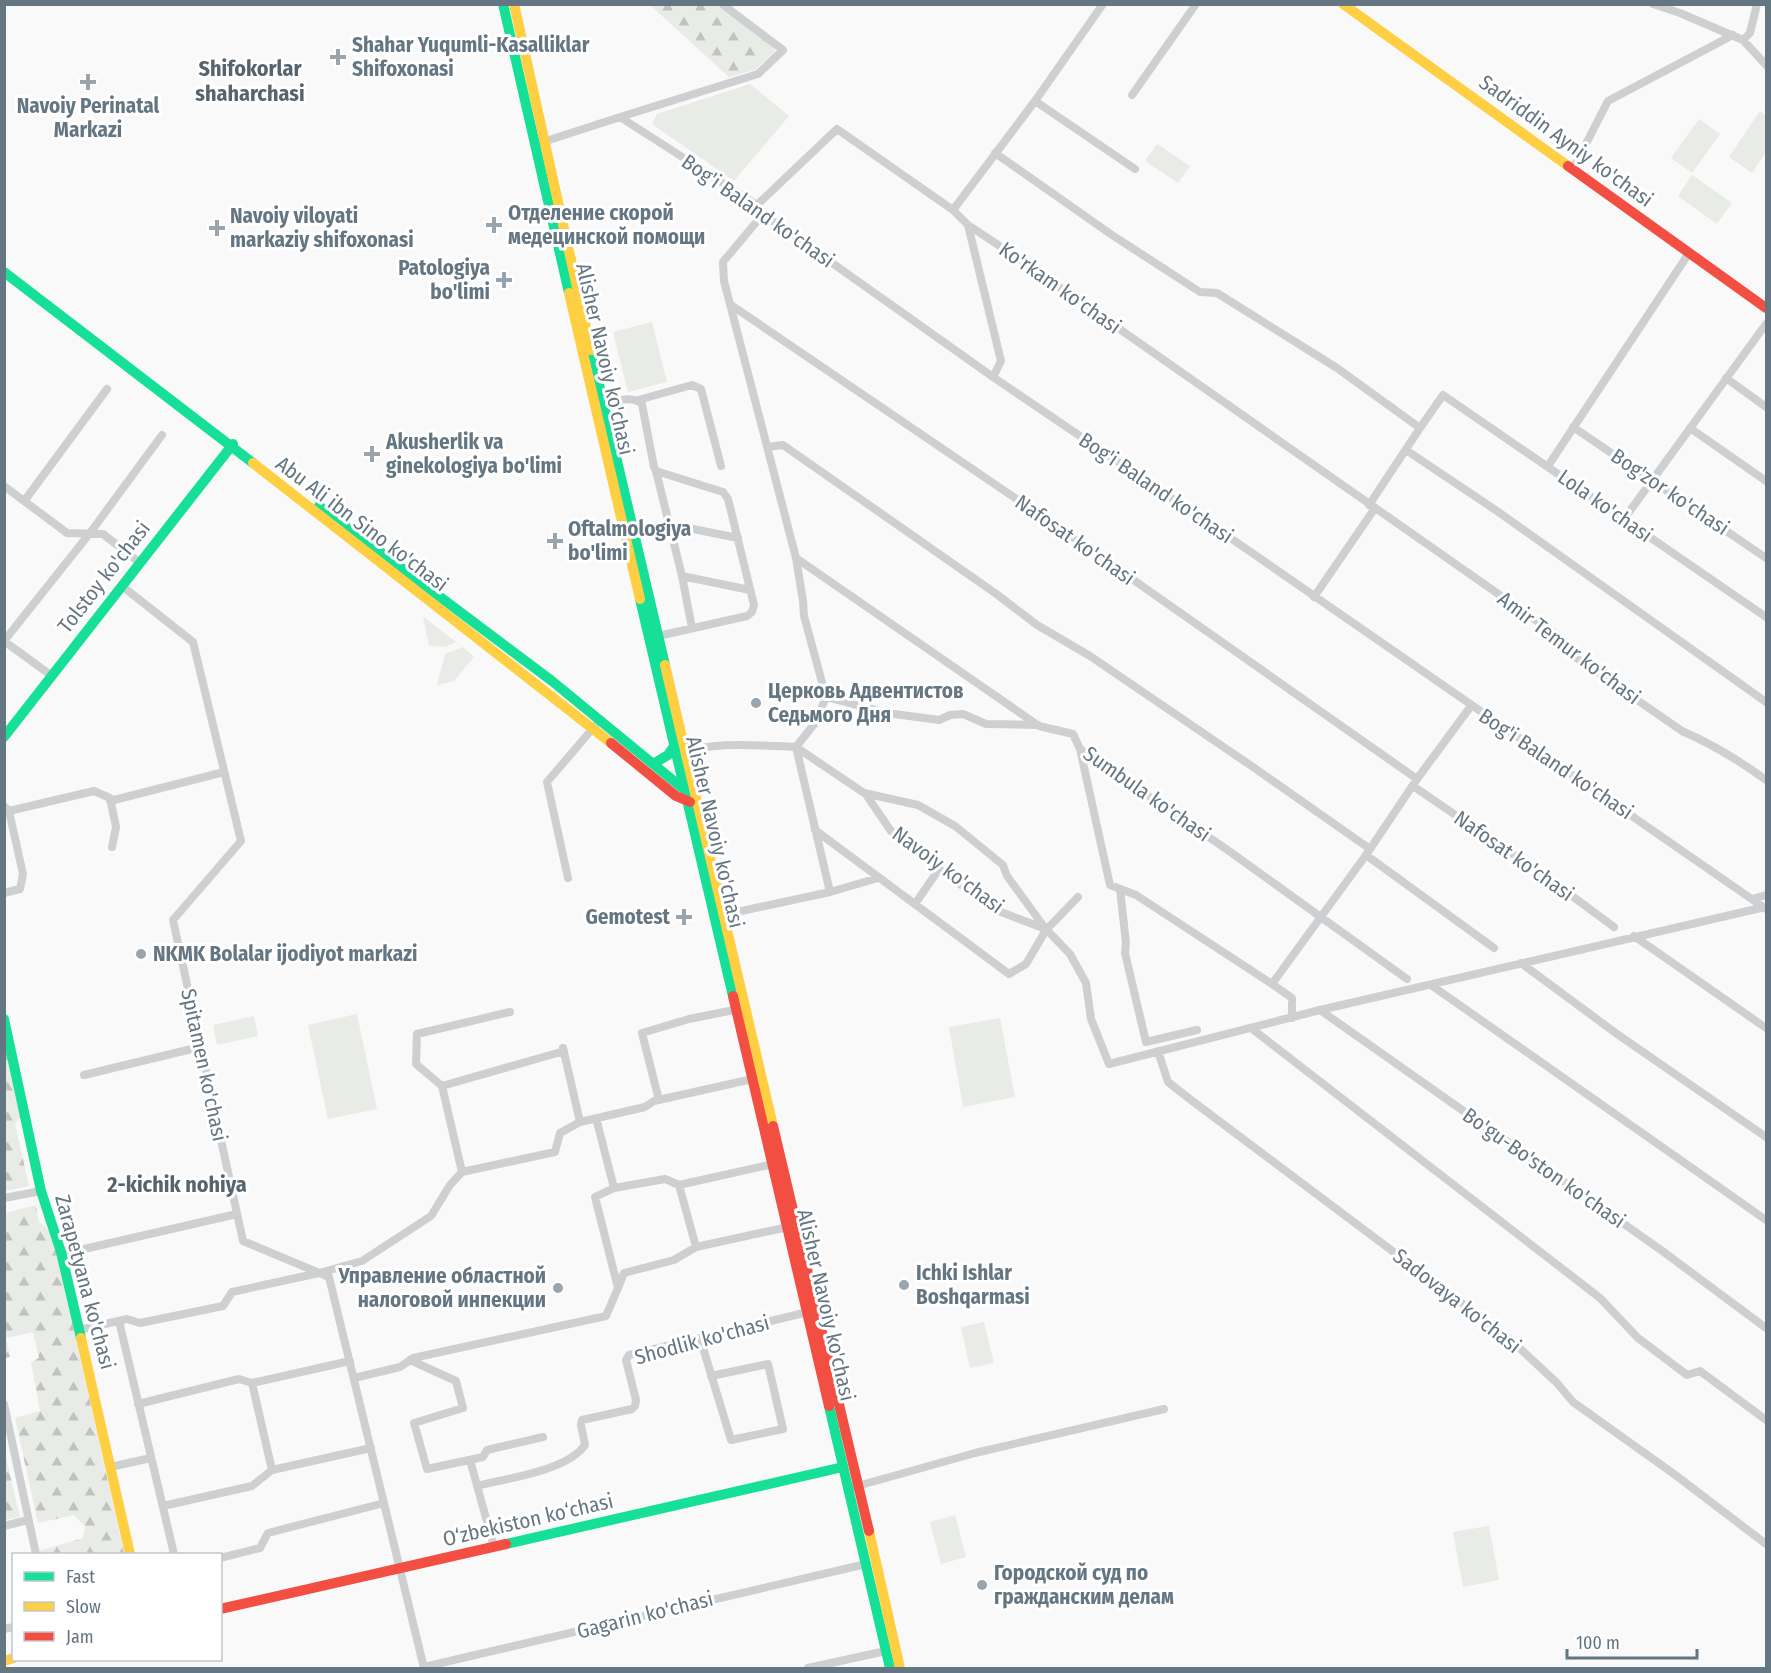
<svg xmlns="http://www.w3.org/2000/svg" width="1771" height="1673" font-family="'Fira Sans Condensed',sans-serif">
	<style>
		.green { fill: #e8ebe6 }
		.forest { fill: url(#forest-firs) }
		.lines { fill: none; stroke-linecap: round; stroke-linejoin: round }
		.street { stroke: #cecfd0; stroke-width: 8 }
		.fast { stroke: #16e098; stroke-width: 10 }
		.slow { stroke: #ffcf43; stroke-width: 10 }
		.jam { stroke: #f24e42; stroke-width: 10 }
		.poi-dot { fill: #99a4ac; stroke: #fff; stroke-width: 2 }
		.labels { text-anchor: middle; stroke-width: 6; stroke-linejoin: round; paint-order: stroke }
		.poi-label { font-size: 21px; font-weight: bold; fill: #657683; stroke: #fff; text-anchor: start }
		.street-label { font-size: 21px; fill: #657683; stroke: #fff }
		.neighbourhood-label { font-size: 22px; font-weight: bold; fill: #57646e; stroke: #fff }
	</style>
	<defs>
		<pattern id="forest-firs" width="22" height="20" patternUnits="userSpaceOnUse" patternTransform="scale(1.5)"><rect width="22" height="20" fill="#e8ebe6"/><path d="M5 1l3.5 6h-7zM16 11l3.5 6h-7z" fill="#c0c3c0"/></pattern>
	</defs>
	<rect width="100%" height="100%" fill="#f9f9f9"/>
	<path class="green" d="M750,84L789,116L734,181L652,124L657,114Z
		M1760,111L1766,116V152L1752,173L1729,157Z
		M1699,119L1720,134L1692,173L1671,158Z
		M1157,144L1190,166L1178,183L1145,161Z
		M1692,175L1732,203L1717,224L1678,196Z
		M652,322L667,382L628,392L613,332Z
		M423,617L425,618L456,642L445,647L429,646Z
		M463,647L474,657L454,681L437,685L445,654Z
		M357,1014L377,1109L328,1119L308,1025Z
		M254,1016L258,1036L217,1045L213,1025Z
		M1000,1018L1015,1097L963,1107L949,1027Z
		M984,1322L994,1363L970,1368L961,1327Z
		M955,1515L966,1557L941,1564L930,1522Z
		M1489,1526L1499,1580L1463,1587L1453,1532Z"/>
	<path class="forest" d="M650,5H716L772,46L775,51L755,70L729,77Z
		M4,1031L24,1114L15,1123L29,1186L5,1191Z
		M36,1205L39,1222L52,1232L124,1553L115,1554H40L39,1551L83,1538L85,1527L74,1515L38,1523L15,1418L40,1411L31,1362L39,1358L33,1332L6,1338L10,1357L5,1358V1213Z
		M5,1453L20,1517L5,1520H4Z"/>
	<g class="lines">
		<path class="street" d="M1653,4L1680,13L1743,40L1766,65
			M1743,40L1750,33L1757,4
			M1132,95L1196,4
			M1035,101L1135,169
			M620,117L758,74L783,50L722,4
			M540,143L620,117L757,205L763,214L993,377L1245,548L1766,909
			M995,153L1112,235L1200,292L1217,293L1337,368L1420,428L1369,505
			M1573,169L1608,101L1733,35
			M757,205L837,129L953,210L968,225L1018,258L1557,635L1559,646L1682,731C1712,744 1740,761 1766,780
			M953,210L1035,101L1103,4
			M968,225L1001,361L993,377
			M731,305L1068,534L1417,779
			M1726,378L1766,407
			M638,400L692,385L701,389L721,466
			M599,406C611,402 633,394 642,404L654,467L656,471L723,492L728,499L754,605L752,612L747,616L654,637
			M1573,427L1766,558
			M1420,428L1443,395L1766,617
			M1690,428L1766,481
			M767,447L783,445L995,593L1037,625L1090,656L1253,767L1370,849
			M1406,450L1497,511L1766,702
			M1548,466L1689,253
			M656,471L682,576L692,628
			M4,486L67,533L103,534L140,563
			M25,500L107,389
			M1624,519L1766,324
			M668,524L738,538
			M796,558L1039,726L1073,734L1080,749L1229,851L1407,979
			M682,576L750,590
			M122,586L193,642L241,841L173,920L243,1241L329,1277L424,1668
			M1314,597L1375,508
			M4,641L90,533L162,435
			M4,641L52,676
			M826,697L887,713L939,720L950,715L963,714L986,724L1038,725
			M796,747L864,793L918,805L955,826L1003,865L1007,876L1045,928L1070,954L1086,983L1091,1019L1109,1064L1320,1010L1765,907
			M796,747L830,892
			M1080,749L1110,885L1136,895L1272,984
			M680,754C713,740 761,746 796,747L815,723L826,697L804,616L803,601L796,558L724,281L723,262L763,214
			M1413,786L1545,876L1614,927
			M865,793L891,831L939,869L996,910L1043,928
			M110,801L224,772
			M4,806L9,811L23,874L20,889L4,893
			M9,811L94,791L110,798L116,827L112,847
			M815,830L1009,974L1026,964L1046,930L1078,897
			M1366,855L1494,948
			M568,878L547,782L600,720
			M1120,889L1126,943L1125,953L1146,1042L1197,1030
			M1752,899L1766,895
			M915,904L939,869
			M723,915L830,892L878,878
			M1634,936L1766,1028
			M1521,963L1617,1034L1766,1137
			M1431,985L1766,1220
			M1320,1010L1661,1250L1766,1328
			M1292,1018V998L1272,984L1366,855L1417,779L1471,706
			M1251,1028L1600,1298L1638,1338L1687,1375L1700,1371L1766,1420
			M563,1048L580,1122
			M1158,1051L1168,1082L1191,1100L1511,1340L1557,1383L1573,1402L1674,1474L1766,1544
			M84,1075L200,1047
			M442,1086L416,1064L417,1034L510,1012
			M442,1086L564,1051
			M442,1086L462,1172
			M659,1100L642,1033L689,1019L739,1009
			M596,1118L614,1188
			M462,1172L555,1152L560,1133L580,1122L645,1107L654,1101L757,1078
			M679,1185L696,1247
			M4,1198L41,1191
			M61,1252L76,1248L84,1249L237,1214
			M618,1288L624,1273L674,1260L696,1247L788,1227
			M119,1321L174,1554
			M79,1330L127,1319L140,1323L223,1306L232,1292L319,1273L362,1261L431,1216L450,1185L462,1172
			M700,1338L731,1440L783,1429L768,1364L711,1376
			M410,1360L456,1381L463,1408L414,1423L427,1469L483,1457L487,1450L543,1437
			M354,1378L400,1367L413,1358L606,1316L618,1288L595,1197L614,1188L665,1179L679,1185L773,1164
			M252,1383L272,1470
			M4,1404L36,1554
			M138,1404L239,1379L252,1383L350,1361
			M470,1460L494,1547
			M110,1467L151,1458
			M477,1486C507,1478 567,1471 585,1445L581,1425L582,1420L632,1409L635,1406L636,1400L626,1360L629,1355L808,1312
			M854,1487L975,1453L1164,1409
			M163,1506L252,1486L272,1470L371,1448
			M4,1526L28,1520
			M220,1558L260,1548L268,1533L384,1503
			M4,1629L14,1627
			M424,1667L866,1564
			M808,1668L886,1651"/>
		<path class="fast" d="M503,4L569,293
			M4,272L253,463
			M591,350L665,665
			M319,506L552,681L686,791
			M640,599L733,996
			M4,737L233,444
			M653,764L668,755L674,746
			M4,1019L41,1191L61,1252L81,1338
			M829,1406L890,1668
			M506,1544L843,1467"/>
		<path class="slow" d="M514,4L591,350
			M1343,4L1568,166
			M569,293L640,599
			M253,463L611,743
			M665,665L773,1126
			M81,1338L130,1554
			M869,1531L900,1668
			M4,1661L14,1658"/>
		<path class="jam" d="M1568,166L1766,308
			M611,743L676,796L690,802
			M733,996L829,1406
			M773,1126L869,1531
			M220,1609L506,1544"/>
	</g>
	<g class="poi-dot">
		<path d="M335 48h6v6h6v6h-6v6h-6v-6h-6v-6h6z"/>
		<path d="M85 73h6v6h6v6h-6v6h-6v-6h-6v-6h6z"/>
		<path d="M491 216h6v6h6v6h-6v6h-6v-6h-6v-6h6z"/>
		<path d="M214 219h6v6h6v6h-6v6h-6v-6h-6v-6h6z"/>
		<path d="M501 271h6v6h6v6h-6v6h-6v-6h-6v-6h6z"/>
		<path d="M369 445h6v6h6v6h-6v6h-6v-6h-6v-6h6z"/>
		<path d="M552 532h6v6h6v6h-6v6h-6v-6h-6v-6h6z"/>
		<circle cx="756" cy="703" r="6"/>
		<path d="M681 908h6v6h6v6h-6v6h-6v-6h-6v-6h6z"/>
		<circle cx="141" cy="954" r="6"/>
		<circle cx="904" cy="1285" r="6"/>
		<circle cx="558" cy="1288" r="6"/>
		<circle cx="982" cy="1585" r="6"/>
	</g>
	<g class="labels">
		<g class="poi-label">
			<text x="352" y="52">Shahar Yuqumli-Kasalliklar<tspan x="352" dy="24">Shifoxonasi</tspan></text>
			<text x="88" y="113" text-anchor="middle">Navoiy Perinatal<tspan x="88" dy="24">Markazi</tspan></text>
			<text x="508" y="220">Отделение скорой<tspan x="508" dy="24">медецинской помощи</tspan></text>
			<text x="230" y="223">Navoiy viloyati<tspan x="230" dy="24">markaziy shifoxonasi</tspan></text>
			<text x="490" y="275" text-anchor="end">Patologiya<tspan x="490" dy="24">bo'limi</tspan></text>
			<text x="386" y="449">Akusherlik va<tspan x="386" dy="24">ginekologiya bo'limi</tspan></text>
			<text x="568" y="536">Oftalmologiya<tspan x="568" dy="24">bo'limi</tspan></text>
			<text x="768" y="698">Церковь Адвентистов<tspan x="768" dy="24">Седьмого Дня</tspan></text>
			<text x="670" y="924" text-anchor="end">Gemotest</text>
			<text x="153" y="961">NKMK Bolalar ijodiyot markazi</text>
			<text x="916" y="1280">Ichki Ishlar<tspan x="916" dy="24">Boshqarmasi</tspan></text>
			<text x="546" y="1283" text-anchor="end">Управление областной<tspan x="546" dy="24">налоговой инпекции</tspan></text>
			<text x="994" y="1580">Городской суд по<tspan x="994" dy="24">гражданским делам</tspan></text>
		</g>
		<g class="street-label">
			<text transform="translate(1566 141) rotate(36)" y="7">Sadriddin Ayniy ko'chasi</text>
			<text transform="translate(758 211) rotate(35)" y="7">Bog'i Baland ko'chasi</text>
			<text transform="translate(1060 288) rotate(35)" y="7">Ko'rkam ko'chasi</text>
			<text transform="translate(605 359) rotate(77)" y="7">Alisher Navoiy ko'chasi</text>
			<text transform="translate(1156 488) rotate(34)" y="7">Bog'i Baland ko'chasi</text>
			<text transform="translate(1670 492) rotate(34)" y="7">Bog'zor ko'chasi</text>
			<text transform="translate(1605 506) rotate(35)" y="7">Lola ko'chasi</text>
			<text transform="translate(362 524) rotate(37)" y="7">Abu Ali ibn Sino ko'chasi</text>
			<text transform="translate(1075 540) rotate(35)" y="7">Nafosat ko'chasi</text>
			<text transform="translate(104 577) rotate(-52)" y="7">Tolstoy ko'chasi</text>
			<text transform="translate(1569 648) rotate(37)" y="7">Amir Temur ko'chasi</text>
			<text transform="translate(1556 764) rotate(34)" y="7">Bog'i Baland ko'chasi</text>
			<text transform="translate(1147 794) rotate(35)" y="7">Sumbula ko'chasi</text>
			<text transform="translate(715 832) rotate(77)" y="7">Alisher Navoiy ko'chasi</text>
			<text transform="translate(1514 856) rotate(35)" y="7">Nafosat ko'chasi</text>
			<text transform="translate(948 870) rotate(36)" y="7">Navoiy ko'chasi</text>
			<text transform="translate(204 1065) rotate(78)" y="7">Spitamen ko'chasi</text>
			<text transform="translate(1544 1168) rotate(35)" y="7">Bo'gu-Bo'ston ko'chasi</text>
			<text transform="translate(85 1282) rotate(75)" y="7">Zarapetyana ko'chasi</text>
			<text transform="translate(1457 1301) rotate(38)" y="7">Sadovaya ko'chasi</text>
			<text transform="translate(826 1305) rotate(77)" y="7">Alisher Navoiy ko'chasi</text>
			<text transform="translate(702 1340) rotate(-15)" y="7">Shodlik ko'chasi</text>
			<text transform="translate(528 1520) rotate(-13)" y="7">O‘zbekiston ko‘chasi</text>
			<text transform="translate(645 1615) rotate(-14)" y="7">Gagarin ko'chasi</text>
		</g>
		<g class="neighbourhood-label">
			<text x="250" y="76">Shifokorlar<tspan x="250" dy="25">shaharchasi</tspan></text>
			<text x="177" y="1192">2-kichik nohiya</text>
		</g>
	</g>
	<rect width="1771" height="1673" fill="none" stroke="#657683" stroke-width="12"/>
	<rect x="12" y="1553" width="210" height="108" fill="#ffffff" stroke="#c1c8cd" stroke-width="1.5"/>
	<rect x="24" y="1572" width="30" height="9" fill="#16e098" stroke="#c1c8cd" stroke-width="1.5"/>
	<text x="66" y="1583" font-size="18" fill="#657683">Fast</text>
	<rect x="24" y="1602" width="30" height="9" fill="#ffcf43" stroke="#c1c8cd" stroke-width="1.5"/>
	<text x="66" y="1613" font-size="18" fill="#657683">Slow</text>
	<rect x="24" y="1632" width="30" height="9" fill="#f24e42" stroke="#c1c8cd" stroke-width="1.5"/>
	<text x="66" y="1643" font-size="18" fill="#657683">Jam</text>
	<path d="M1567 1649v9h130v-9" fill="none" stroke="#657683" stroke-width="3"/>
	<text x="1576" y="1649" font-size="18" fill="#657683" stroke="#ffffff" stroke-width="4.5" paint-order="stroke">100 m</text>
</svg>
